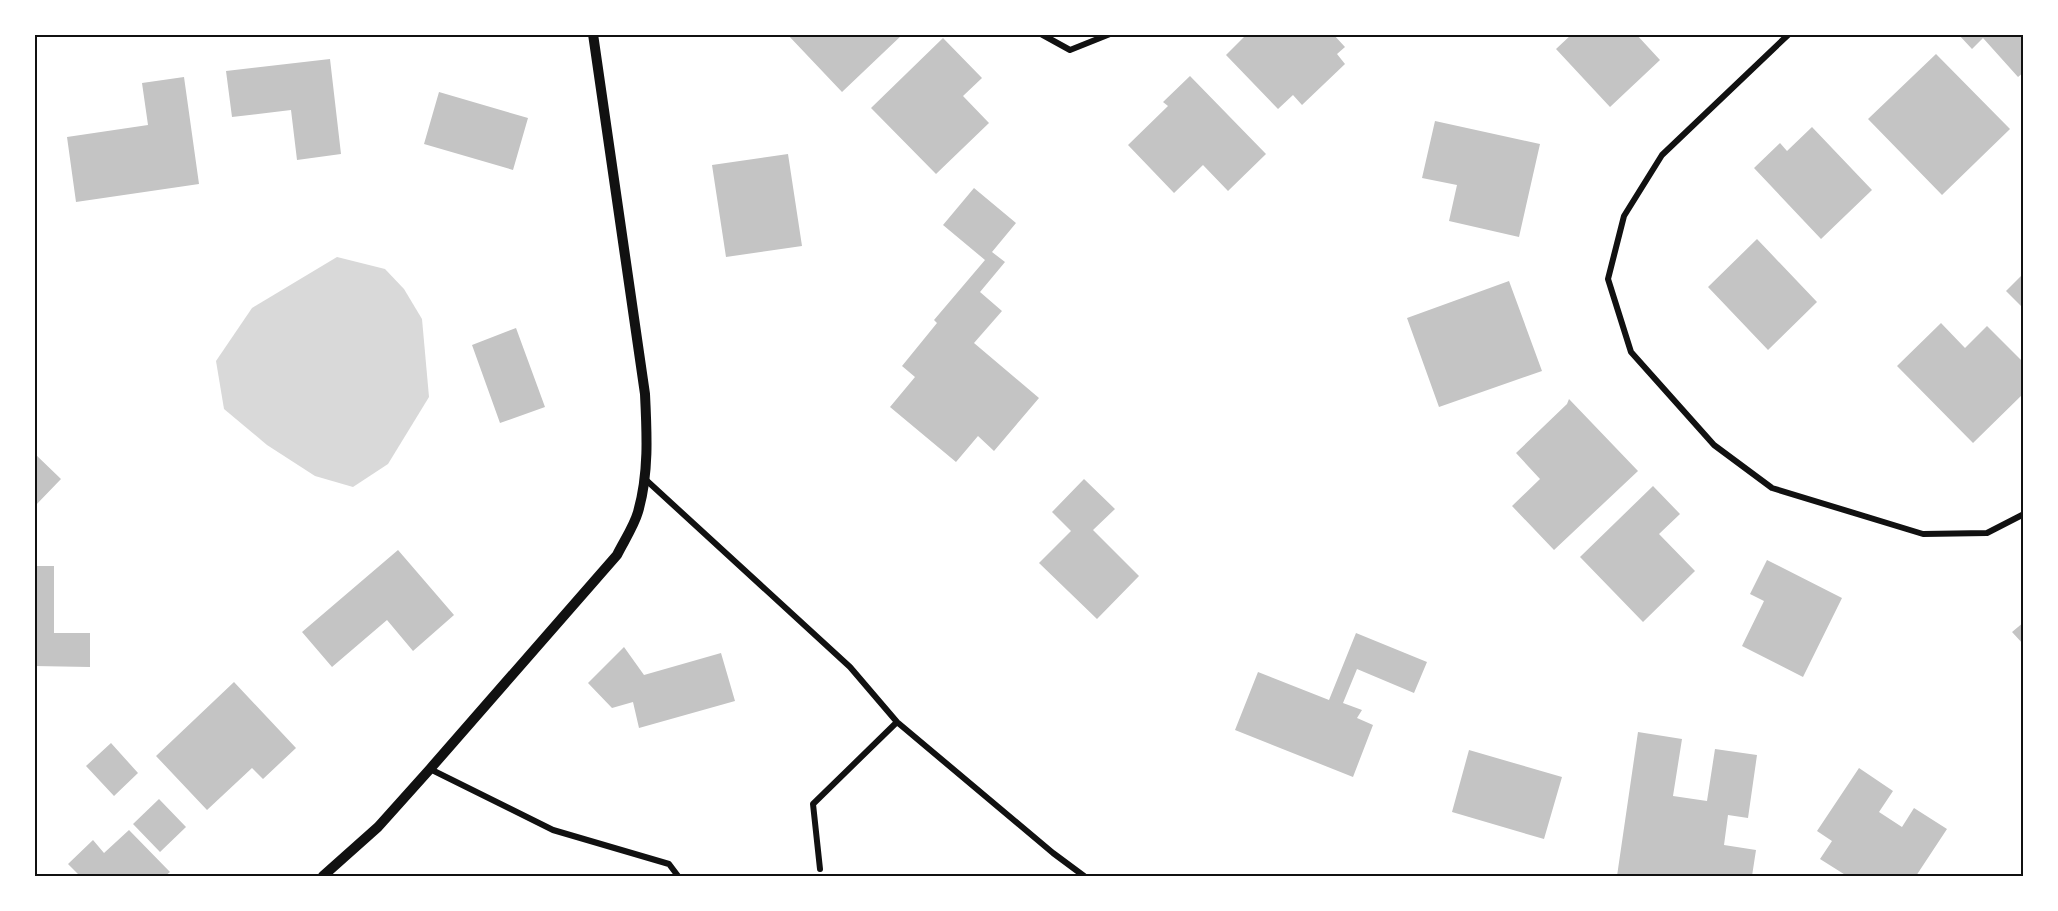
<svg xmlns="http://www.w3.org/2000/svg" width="2058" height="911" font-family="'Noto Sans',sans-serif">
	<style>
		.water { fill: #d9d9d9 }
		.building { fill: #c4c4c4 }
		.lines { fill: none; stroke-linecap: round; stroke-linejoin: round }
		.minor { stroke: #111; stroke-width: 6 }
		.tertiary { stroke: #111; stroke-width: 10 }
		.neatline { fill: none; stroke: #111; stroke-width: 2 }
	</style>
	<rect width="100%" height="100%" fill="#fff"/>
	<path class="water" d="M337,257L385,269L404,289L422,319L429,397L388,464L353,487L315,476L267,445L224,409L216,361L252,308Z"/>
	<path class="building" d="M787,34H903L842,92Z
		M1247,34H1333L1345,47L1337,54L1345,64L1302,105L1293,95L1278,109L1226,55Z
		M1572,34H1636L1660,60L1610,107L1556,49Z
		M1958,34H2024V72L2018,77L1983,38L1972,49Z
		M943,38L982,78L963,96L989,123L936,174L871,108Z
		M1936,54L2010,129L1942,195L1868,119Z
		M330,59L341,154L297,160L291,110L232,117L226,71Z
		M1190,76L1266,154L1228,191L1203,165L1174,193L1128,145L1168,106L1163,102Z
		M184,77L199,184L76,202L67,137L148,125L142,83Z
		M439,92L528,118L513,170L424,144Z
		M1435,121L1540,144L1519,237L1449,221L1457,185L1422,178Z
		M1812,127L1872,190L1821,239L1754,168L1780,143L1787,151Z
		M788,154L802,246L726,257L712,165Z
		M974,188L1016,223L992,252L1005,262L980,292L1002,311L974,343L1039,398L994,451L978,436L956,462L890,407L915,377L902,366L937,323L934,320L985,260L943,225Z
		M1757,239L1817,302L1768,350L1708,287Z
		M2024,273V309L2006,291Z
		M1509,281L1542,371L1439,407L1407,318Z
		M1941,323L1965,348L1987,326L2024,363V393L1973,443L1897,366Z
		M516,328L545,407L500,423L472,345Z
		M1569,399L1638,471L1554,550L1512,506L1540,479L1516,453L1567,404Z
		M34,453L61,479L34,507Z
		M1084,479L1115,509L1093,530L1139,576L1097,619L1039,563L1071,531L1052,512Z
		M1653,486L1680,514L1659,534L1695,571L1643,622L1580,557Z
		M398,550L454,615L413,651L387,620L332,667L302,632Z
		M1767,560L1842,598L1803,677L1742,646L1764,601L1750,594Z
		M34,566H54V633H90V667L34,666Z
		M2024,622V645L2012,632Z
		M1356,633L1427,662L1414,693L1357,669L1343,703L1362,710L1357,718L1373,725L1353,777L1235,730L1258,672L1329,700Z
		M624,647L644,675L721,653L735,701L639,728L633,702L612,708L588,683Z
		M234,682L296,748L263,779L252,768L207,810L156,756Z
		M1638,732L1682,739L1673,796L1707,801L1715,749L1757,755L1748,818L1728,815L1724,845L1756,850L1752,876H1617Z
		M111,743L138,773L114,796L86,766Z
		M1469,750L1562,777L1544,839L1452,812Z
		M1859,768L1893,791L1879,812L1902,827L1914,808L1947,829L1916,876H1847L1820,859L1832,841L1817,831Z
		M159,799L186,827L160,852L133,824Z
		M129,830L170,872L165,876H80L68,864L93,840L104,853Z"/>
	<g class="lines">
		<path class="minor" d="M1041,34L1070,50L1110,34
			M1789,34L1662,155L1624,216L1608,279L1631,352L1714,445L1772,488L1923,534L1987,533L2024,514
			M645,479L850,667L897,722L1053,853L1084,876
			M430,769L553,830L669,864L678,876
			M820,869L813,804L897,722"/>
		<path class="tertiary" d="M323,876L378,827L430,769L617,555C624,541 634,526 638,512C649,474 647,434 645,394L593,34"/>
	</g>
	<rect width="2058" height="911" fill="none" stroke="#ffffff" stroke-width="72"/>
	<rect x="36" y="36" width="1986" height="839" class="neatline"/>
</svg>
